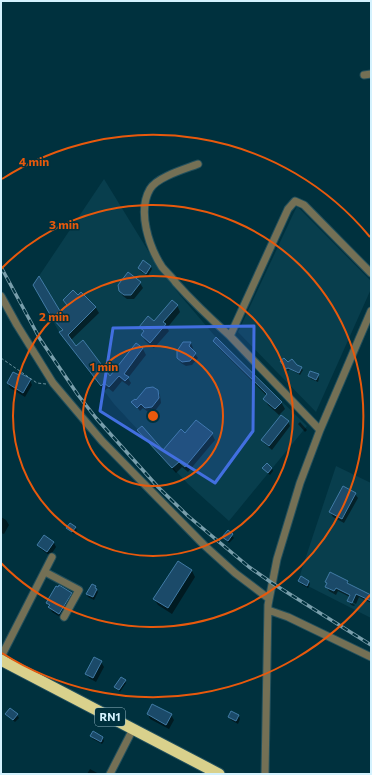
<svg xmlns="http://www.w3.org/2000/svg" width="372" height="775" font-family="Commissioner,sans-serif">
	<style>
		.built { fill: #083e4d }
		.shadow { fill: #0007 }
		.building { fill: #1b4a69; stroke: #417ba5 }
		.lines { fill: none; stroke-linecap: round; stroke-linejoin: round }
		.minor-casing { stroke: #22505d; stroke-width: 9 }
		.highway-casing { stroke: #22505d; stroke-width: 13 }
		.path { stroke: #6b939f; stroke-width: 1; stroke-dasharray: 3 2; stroke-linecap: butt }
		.minor { stroke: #747055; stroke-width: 7 }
		.highway { stroke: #d9d18c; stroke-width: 11 }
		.rail-casing { stroke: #789eab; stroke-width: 3.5 }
		.rail { stroke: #00313e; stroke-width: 2; stroke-dasharray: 6; stroke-linecap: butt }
		.marked { fill: #426fe0; fill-opacity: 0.2; stroke: #426fe0; stroke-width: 3; stroke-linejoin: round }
		.ring { fill: none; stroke: #e8590c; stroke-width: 2 }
		.labels { text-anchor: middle; stroke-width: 3; stroke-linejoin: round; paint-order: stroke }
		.shield { fill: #00313e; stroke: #94b8c4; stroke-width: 1 }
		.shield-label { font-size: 11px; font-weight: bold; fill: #d4f2fe }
		.centre { fill: #e8590c; stroke: #00313e; stroke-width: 2 }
		.ring-label { font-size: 12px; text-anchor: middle; font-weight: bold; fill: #e8590c; stroke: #00313e; stroke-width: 3; stroke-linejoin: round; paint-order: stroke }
	</style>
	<rect width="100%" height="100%" fill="#00313e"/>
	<path class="built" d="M104,179L155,262L179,294L214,335L307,426L229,521L188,484L114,404L59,332L33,285Z
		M297,206L371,281V289L316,412L238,332Z
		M336,466L371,483V618L298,581Z"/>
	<path class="shadow" d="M151,267L152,269L148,276L140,271L139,268Z
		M128,273L140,283L143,288L134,299H127L123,296L120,291Z
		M34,285L60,313L67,306L64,300L77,296L81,293L96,308L99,313L71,340L76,347L110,378L136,344L143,349L146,355L128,378L131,383L129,386L122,381L113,392L108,388L104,391L64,338L63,331L57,324Z
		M177,305L180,312L167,328L169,331L154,348L145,341L142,335L144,333L140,327L154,322Z
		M214,341L281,402L285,409L279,415L268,405L264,399L267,396L218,347Z
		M184,343H191L193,348L192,350L198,358L192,365L186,366L181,363L178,358Z
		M282,364L296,366L301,368L303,370L300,375L290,369L288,371Z
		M318,375L319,378L318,382L311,379L309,376Z
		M30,380L32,385L25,397L10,388L8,383Z
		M157,391L160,395L161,403L155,411L148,412L143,408L140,411L133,402H136Z
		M196,421L212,434L215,440L188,472L182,467L176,473L142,435L139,430L163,452L186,434Z
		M288,421L290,426L272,450L265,444L262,440Z
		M300,422L307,430L305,432L298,424Z
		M272,468L273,471L270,475L264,469Z
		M355,494L358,498L344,523L333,517L330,512Z
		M1,517L6,520L9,525L4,534L1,533Z
		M67,528H75L77,530L74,534Z
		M228,531L234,538L229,543L224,537Z
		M44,536L54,543L56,547L50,556L41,549L38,545Z
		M178,562L192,571L195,577L172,614L158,605L154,599Z
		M331,573L348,582L350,585L371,596V603L359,597L356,604L351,601V603L355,605L354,606L351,605L349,601L350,597L338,591L336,595L329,591L327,587L328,585L326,582Z
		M299,581L309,582L310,584L308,588L301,584Z
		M92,586L95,587L98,592L94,600L88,597L87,594Z
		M71,594L73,598L62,618L52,612L48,603Z
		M101,662L104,667L96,682L89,678L86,673Z
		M125,681L126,683L120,692L115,687Z
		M232,712L239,716L240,719L238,724L231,720L229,717Z
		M6,714L17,715L19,718L15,722Z
		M148,714L171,715L174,720L169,729L150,719Z
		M93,733L103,738L104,741L102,744L93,739L91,736Z
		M90,769L99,774H87Z"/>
	<path class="building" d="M143,260L151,266L146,274L138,268Z
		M128,272L141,282L131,295H124L119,291L118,285Z
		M39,276L60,311L67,305L63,300L73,290L78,295L81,292L96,307L68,335L76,346L83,340L110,376L136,343L143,348L124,374L129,377L125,381L119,376L109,387L104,383L101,386L59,332L63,330L52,318L33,285Z
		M172,300L178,305L163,322L166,324L150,343L141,335L144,331L139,327L148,316L154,321Z
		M216,337L282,402L275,409L263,399L267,394L213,341Z
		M183,342H191L189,346L196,353L190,361L182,362L177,358V351Z
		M284,358L288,362L292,359L297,365L302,367L299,373L288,368L286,369L280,361Z
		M310,371L319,374L316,380L308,376Z
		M13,372L19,375L20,373L31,379L23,393L7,383Z
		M153,387L158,390L159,398L152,407L145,408L141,404L137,408L131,402L135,399L136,400L146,388Z
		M281,415L289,421L269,446L261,440Z
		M196,420L213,433L185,467L179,462L172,468L137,430L142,426L163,450L181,429L185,433Z
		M267,463L272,468L268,473L262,468Z
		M343,486L356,493L342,519L329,512Z
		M70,523L76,527L72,532L66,528Z
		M228,530L233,534L228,541L222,537Z
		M44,535L54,542L47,552L37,545Z
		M178,561L192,570L168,608L153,599Z
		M330,572L348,581L347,583L371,595V601L356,594L352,603L347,601L350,595L336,588L334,591L325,587L327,583L325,582Z
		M301,576L309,581L307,586L298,581Z
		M92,584L96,586L95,588L97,589L93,597L86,594Z
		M59,585L72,593L59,614L48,607L50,605L46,603L56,586L58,587Z
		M94,657L102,661L93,678L85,674Z
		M121,677L126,680L119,690L114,687Z
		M152,704L172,714L166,725L147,714Z
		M10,708L18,714L13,720L5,714Z
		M231,711L239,715L236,721L228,717Z
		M93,731L103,737L101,742L90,736Z"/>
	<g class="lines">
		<defs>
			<path id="minor" d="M364,75L371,74
				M198,164C185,169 157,177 150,189C137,211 149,247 162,267C166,272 172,277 176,283C193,302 211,319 230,336
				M1,296L17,325L53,383L102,441L204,545L235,573L268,598
				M320,430L230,336L288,209L295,201L304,205L371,273
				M45,572L79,590L64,617
				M268,610L288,617L371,657
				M1,657L52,557
				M110,774L133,729
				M265,774L268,605L277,559L300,483L320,430L371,311"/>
			<path id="highway" d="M1,660L219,774"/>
		</defs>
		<use href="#minor" class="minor-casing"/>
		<use href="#highway" class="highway-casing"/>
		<path class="path" d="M1,358L37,383L46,384"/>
		<use href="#minor" class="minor"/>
		<use href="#highway" class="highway"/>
		<defs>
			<path id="rail" d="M1,267L40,339L78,395L96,418L158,487L188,516L249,567L272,583L371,645"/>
		</defs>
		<use href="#rail" class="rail-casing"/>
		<use href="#rail" class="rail"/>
	</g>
	<path class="marked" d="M254,326L253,431L215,483L100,411L113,328Z"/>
	<g class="ring">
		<circle cx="153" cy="416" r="70"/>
		<circle cx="153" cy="416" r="140"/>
		<path d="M1 269A211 211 0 1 1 1 563"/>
		<path d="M370 595A281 281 0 0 1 2 653M2 179A281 281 0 0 1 370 237"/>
	</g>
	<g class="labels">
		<rect class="shield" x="95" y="708" width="30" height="18" rx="3"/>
		<g class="shield-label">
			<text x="110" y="721">RN1</text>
		</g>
	</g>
	<circle cx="153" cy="416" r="6" class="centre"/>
	<g class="ring-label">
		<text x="34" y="166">4 min</text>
		<text x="64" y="229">3 min</text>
		<text x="54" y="321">2 min</text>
		<text x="104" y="371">1 min</text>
	</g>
	<rect width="372" height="775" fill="none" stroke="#d4f2fe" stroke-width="4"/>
</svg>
